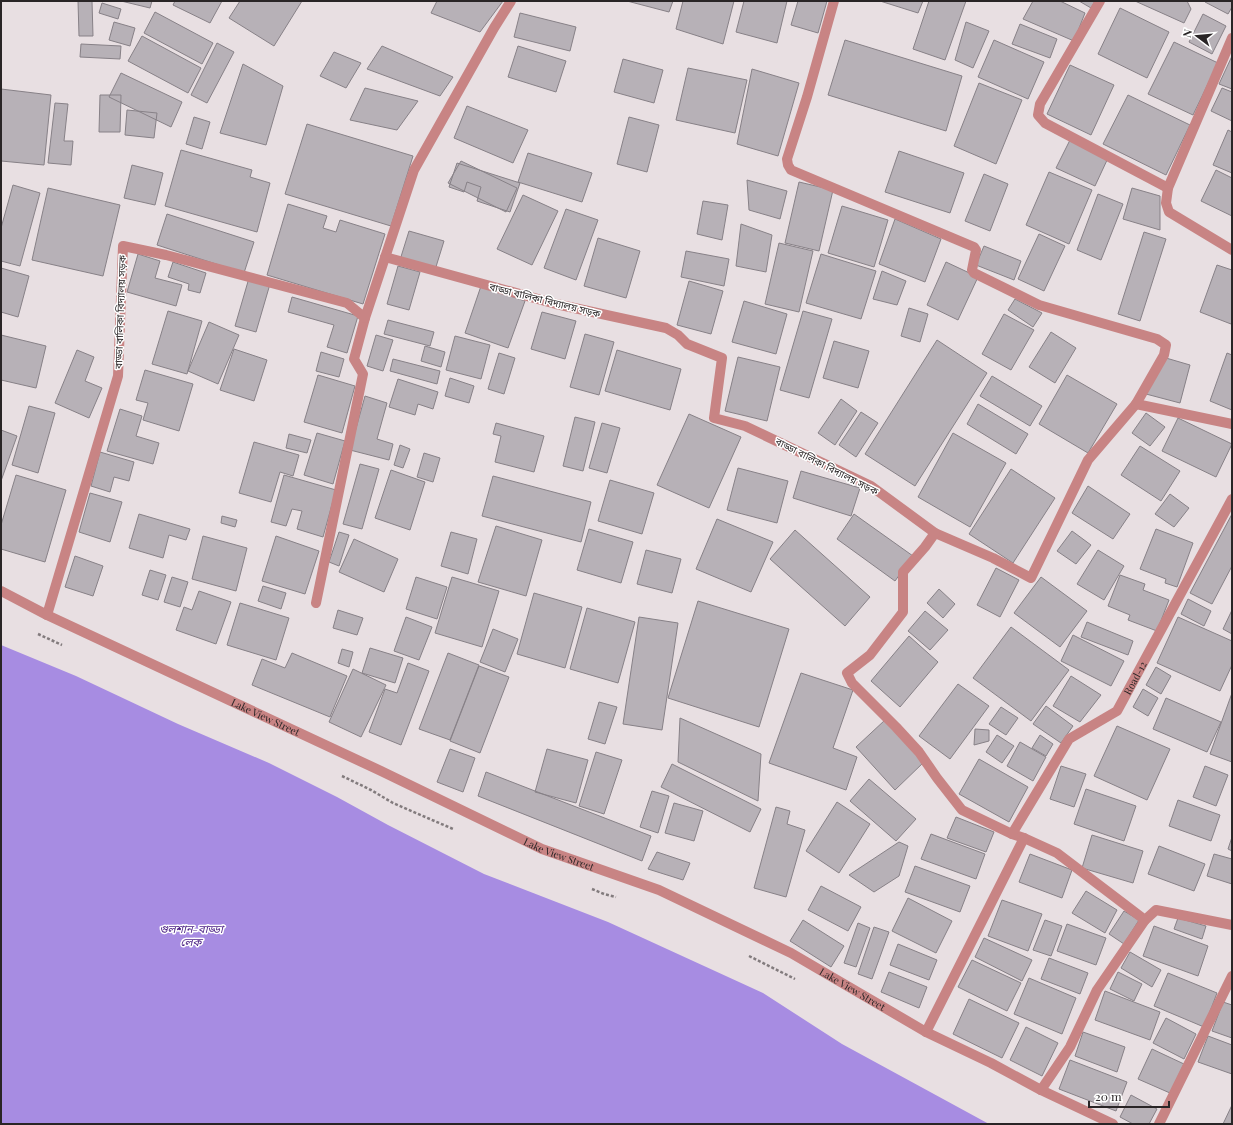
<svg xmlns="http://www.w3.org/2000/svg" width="1233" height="1125" font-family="'Playfair Display','Noto Sans Bengali',serif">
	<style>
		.water { fill: #a78ce2 }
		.building { fill: #b7b1b7; stroke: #878187 }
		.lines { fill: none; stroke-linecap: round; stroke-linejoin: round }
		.path { stroke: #827b7d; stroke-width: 2.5; stroke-dasharray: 3 2; stroke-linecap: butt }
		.lane { stroke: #c88484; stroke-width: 10 }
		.street { stroke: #c88484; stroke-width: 10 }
		.labels { text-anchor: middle; stroke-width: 3; stroke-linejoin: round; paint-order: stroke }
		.street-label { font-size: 10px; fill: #292526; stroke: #fff }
		.water-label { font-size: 11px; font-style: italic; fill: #4a1f83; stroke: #fff }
	</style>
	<rect width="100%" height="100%" fill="#e8dfe2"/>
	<path class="water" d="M1,645L76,676L178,724L269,763L337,797L388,825L484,874L608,922L763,993L842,1044L989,1124H1Z"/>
	<path class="building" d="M78,1H92L93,36H79Z
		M121,1H152L150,8Z
		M175,1H222L210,23L173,5Z
		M240,1H302L274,46L229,18Z
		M437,1H503L480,32L431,13Z
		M627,1H673L669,12Z
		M683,1H734L723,44L676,29Z
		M744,1H787L777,43L736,32Z
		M798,1H827L818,33L791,25Z
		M880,1H923L918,13Z
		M929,1H966L945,60L913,49Z
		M1033,1H1060L1085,13L1074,41L1023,19Z
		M1079,1H1095L1091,8Z
		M1135,1H1187L1191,9L1184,23Z
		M1206,1H1232V7L1228,14L1205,2Z
		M102,3L121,9L118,19L99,13Z
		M1120,8L1169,32L1147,78L1098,54Z
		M155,12L213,43L202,64L144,33Z
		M520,13L576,27L570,51L514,37Z
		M1203,14L1226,26L1212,54L1189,42Z
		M114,22L135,28L130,46L109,40Z
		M966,22L989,31L973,68L955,60Z
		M1020,24L1057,39L1050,58L1012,44Z
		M142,36L201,68L188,93L128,61Z
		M845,40L962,76L946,131L828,95Z
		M994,40L1044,62L1028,99L978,77Z
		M1174,42L1218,63L1193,115L1148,94Z
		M217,43L234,52L207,103L191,95Z
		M81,44L121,46L120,59L80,57Z
		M382,46L453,77L440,96L367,69Z
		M518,46L566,61L556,92L508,77Z
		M334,52L361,63L346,88L320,76Z
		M1232,56V89L1219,84Z
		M623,59L663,70L654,103L614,92Z
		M243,64L283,86L266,145L220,133Z
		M1070,65L1114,85L1091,135L1047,114Z
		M688,68L747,80L735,133L676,120Z
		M752,69L799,83L778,156L737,144Z
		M121,73L182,102L171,127L109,97Z
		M979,83L1022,100L996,164L954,146Z
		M365,88L418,101L397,130L350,120Z
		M1222,88L1232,92V121L1211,111Z
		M1,89L51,95L44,165L1,161Z
		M100,95H121L120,132H99Z
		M1128,95L1190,125L1166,175L1103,144Z
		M55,103L68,104L64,141H73L71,165L48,163Z
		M467,106L528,130L513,163L454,138Z
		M127,110L157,113L154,138L125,135Z
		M194,117L210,122L202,149L186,144Z
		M629,117L659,125L647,172L617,164Z
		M307,124L413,156L391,226L285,194Z
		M1228,130L1232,132V173L1213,165Z
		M1071,138L1108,158L1095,186L1056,168Z
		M181,150L252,170L250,177L270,183L257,232L165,206Z
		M899,151L964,173L950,213L885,192Z
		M528,153L592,173L582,202L518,182Z
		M461,161L517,188L506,212L448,183Z
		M457,163L520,183L510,212L477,201L481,187L467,182L464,192L449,187Z
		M132,165L163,173L155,205L124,198Z
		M1216,170L1232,178V216L1201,201Z
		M1049,172L1092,190L1069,244L1026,225Z
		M984,174L1008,184L990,231L965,221Z
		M747,180L787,191L780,219L749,210Z
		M799,182L833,190L819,251L785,243Z
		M13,185L40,193L20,266L1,261V228Z
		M48,188L120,205L103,276L32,260Z
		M1132,188L1160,196V230L1123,219Z
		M1098,194L1123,204L1101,260L1077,250Z
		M523,195L558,211L532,265L497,249Z
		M703,201L728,205L722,240L697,234Z
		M288,204L327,216L323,228L336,232L340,220L385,234L363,304L267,275Z
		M842,206L888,220L874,267L828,253Z
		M566,209L598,220L576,280L544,268Z
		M167,214L254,242L244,273L157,245Z
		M895,219L941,239L925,282L879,264Z
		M741,224L772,235L766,272L736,266Z
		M409,231L444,241L435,270L400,260Z
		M1144,232L1166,239L1140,321L1118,314Z
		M1039,234L1065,246L1044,291L1018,279Z
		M598,238L640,251L626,298L584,286Z
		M779,243L813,251L799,312L765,304Z
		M984,246L1021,261L1014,280L976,265Z
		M686,251L729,259L724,286L681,277Z
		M138,254L160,261L155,278L182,285L176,306L127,292Z
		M821,254L876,271L861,319L806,303Z
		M173,262L206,273L200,293L188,290L189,284L168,277Z
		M946,262L978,277L958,320L927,305Z
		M1217,265L1232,270V321L1231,324L1200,312Z
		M398,266L420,272L409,310L387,304Z
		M1,268L29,276L18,317L1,312Z
		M882,271L906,281L897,305L873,299Z
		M249,278L270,284L256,332L235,326Z
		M689,281L723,291L711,334L677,325Z
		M481,286L525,301L508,348L465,333Z
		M292,297L358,316L347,353L327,347L334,325L288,312Z
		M1015,299L1042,313L1033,327L1008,310Z
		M744,301L787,314L776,354L732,342Z
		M909,308L928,314L920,342L901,336Z
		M168,311L202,321L187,374L152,364Z
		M803,311L832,319L809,398L780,390Z
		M542,312L576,321L565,359L531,349Z
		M1004,314L1034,330L1011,370L982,354Z
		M388,320L434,332L430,346L384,334Z
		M209,322L239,335L218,384L188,371Z
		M1051,332L1076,348L1055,383L1029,367Z
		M585,334L614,342L599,395L570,387Z
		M1,335L46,346L36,388L1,380Z
		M376,335L393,340L383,371L367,366Z
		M455,336L490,345L481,379L446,370Z
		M937,340L987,373L915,486L865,454Z
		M834,341L869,351L858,388L823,378Z
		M425,346L445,352L441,367L421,361Z
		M234,349L267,360L254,401L220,390Z
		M77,350L94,357L85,381L102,388L89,418L55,403Z
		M617,350L681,369L670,410L605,391Z
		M321,352L344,359L339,377L316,371Z
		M499,353L515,358L504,394L488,389Z
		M1227,353L1232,355V410L1210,401Z
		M738,357L780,367L767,421L725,411Z
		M1166,358L1190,365L1180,403L1146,394Z
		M393,359L440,371L437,384L390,371Z
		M145,370L193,384L179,431L143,420L148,403L136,400Z
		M318,375L355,386L342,433L304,422Z
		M1067,375L1117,404L1088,453L1039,424Z
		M992,376L1042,406L1030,426L980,396Z
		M450,378L474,386L469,403L445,396Z
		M398,379L438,392L433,409L418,404L415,415L389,407Z
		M365,396L387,403L377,439L393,444L389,460L350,450Z
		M841,399L857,411L835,445L818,433Z
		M978,404L1028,434L1016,454L967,424Z
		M29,406L55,413L38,473L12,465Z
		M120,409L142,416L136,436L159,443L153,464L107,451Z
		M861,412L878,423L856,457L839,445Z
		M1146,413L1165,427L1150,446L1132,433Z
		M689,414L741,437L709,508L657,485Z
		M575,417L595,422L583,471L563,466Z
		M1178,418L1232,444L1216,477L1162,451Z
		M496,423L544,436L534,472L495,462L501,436L493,434Z
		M602,423L620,428L607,473L589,468Z
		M1,430L17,436L1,481Z
		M317,433L345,441L333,484L304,475Z
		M953,433L1006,463L970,527L918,497Z
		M289,434L311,440L307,453L286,448Z
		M254,442L299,455L293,476L280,472L271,502L239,493Z
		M400,445L410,449L403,468L394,465Z
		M1140,446L1180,471L1161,501L1121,475Z
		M100,452L134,462L129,481L114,477L110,492L91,486Z
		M424,453L440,458L433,482L417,477Z
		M360,464L379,469L362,529L343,524Z
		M738,468L788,481L777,523L727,510Z
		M1011,469L1055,498L1013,563L969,534Z
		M391,470L425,482L410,530L375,518Z
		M801,471L860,488L851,516L793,498Z
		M16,475L66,490L45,562L1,549V525Z
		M284,475L336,490L323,537L297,529L302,511L292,509L286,526L271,522Z
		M493,476L591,502L581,542L482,516Z
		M610,480L654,493L642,534L598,521Z
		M1088,486L1130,514L1113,539L1072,513Z
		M90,493L122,502L110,542L79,532Z
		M1170,494L1189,508L1174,527L1155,514Z
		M139,514L190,529L186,540L169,535L163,558L129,548Z
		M854,514L913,556L895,581L837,539Z
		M1232,514V566L1212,604L1190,593Z
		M222,516L237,520L235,527L221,523Z
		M717,519L773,542L751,592L696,569Z
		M496,526L542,540L526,596L478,582Z
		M589,529L633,542L621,583L577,570Z
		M1156,529L1193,543L1177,587L1165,583L1166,579L1140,569Z
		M795,530L870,597L845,626L770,559Z
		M1072,531L1091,545L1076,564L1057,551Z
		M339,532L349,535L339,566L329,562Z
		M451,532L477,539L468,574L441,566Z
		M203,536L247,548L236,591L192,579Z
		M276,536L319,551L305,594L262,581Z
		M354,539L398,559L384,592L339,572Z
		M646,550L681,559L672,593L637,584Z
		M1098,550L1124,566L1104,600L1077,584Z
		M75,556L103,566L93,596L65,587Z
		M996,568L1019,580L1000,617L977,605Z
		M150,570L166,575L158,600L142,595Z
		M1120,575L1145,584L1143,590L1169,600L1157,631L1128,620L1130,615L1108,606Z
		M172,577L188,582L180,607L164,602Z
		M416,577L447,587L437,619L406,609Z
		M452,577L499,591L482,647L435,633Z
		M1041,577L1087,611L1060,647L1014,613Z
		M263,586L286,593L281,609L258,601Z
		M939,589L955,604L943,618L927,603Z
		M199,591L231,602L216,644L176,630L184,607L192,610Z
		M534,593L582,607L565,668L517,654Z
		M1188,599L1211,611L1204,626L1181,614Z
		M698,601L789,629L759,727L668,698Z
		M240,603L289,618L276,660L227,645Z
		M587,608L635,622L618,683L570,669Z
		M338,610L363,618L357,635L333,628Z
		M1232,610V634L1223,629Z
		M925,611L948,630L930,650L908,631Z
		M406,617L432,627L419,660L394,651Z
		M639,617L678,623L662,730L623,724Z
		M1178,617L1232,641V665L1220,691L1157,663Z
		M1087,622L1133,641L1128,655L1081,637Z
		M1011,627L1069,670L1031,721L973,678Z
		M493,629L518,639L505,672L480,662Z
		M1073,635L1124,661L1111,686L1061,661Z
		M909,636L938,662L900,707L871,681Z
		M370,648L403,658L395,683L362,673Z
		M342,649L353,652L349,667L338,663Z
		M292,653L347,676L330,717L252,685L262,659L285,668Z
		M448,653L479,665L450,740L419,729Z
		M408,663L429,671L401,745L369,732L385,689L397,693Z
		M479,666L509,677L480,753L450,741Z
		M1156,667L1171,676L1161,694L1146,685Z
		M353,669L386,685L361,737L329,722Z
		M801,673L853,690L833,748L857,757L846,790L769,763Z
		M1071,676L1101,695L1080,722L1053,706Z
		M958,684L989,706L950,759L919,736Z
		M1143,689L1158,698L1148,716L1133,707Z
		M1232,693V762L1210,754Z
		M1166,698L1221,722L1207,752L1153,729Z
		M599,702L617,707L605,744L588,739Z
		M1046,706L1073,726L1061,743L1033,724Z
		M1001,707L1018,718L1006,735L989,724Z
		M680,718L761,754L758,801L678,762Z
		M885,720L924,762L895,790L856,747Z
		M1117,726L1170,749L1147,800L1094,776Z
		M975,729L989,730V741L974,745Z
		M997,735L1014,746L1002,763L986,752Z
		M1040,735L1053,744L1046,756L1032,748Z
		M1020,742L1046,757L1033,781L1007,766Z
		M450,749L475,758L463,792L437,782Z
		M547,749L588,760L576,803L535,792Z
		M596,752L622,760L604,814L579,806Z
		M979,759L1028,787L1009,822L959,794Z
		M672,764L761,809L750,832L661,787Z
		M1061,766L1086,774L1074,807L1050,799Z
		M1205,766L1228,775L1216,806L1193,797Z
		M486,772L651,836L642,861L478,796Z
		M869,779L916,819L896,841L850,801Z
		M1086,789L1136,806L1124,841L1074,824Z
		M652,791L669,796L658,833L640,827Z
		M1178,800L1220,815L1211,841L1169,826Z
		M837,802L870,824L839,873L806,851Z
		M674,803L703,811L694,841L665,833Z
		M776,807L790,811L787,824L805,830L786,897L754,888Z
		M956,817L994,832L986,852L947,838Z
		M931,834L985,854L976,879L921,859Z
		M1092,835L1143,851L1133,883L1082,868Z
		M1232,837V851L1228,849Z
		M899,842L908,846L899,876L874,892L849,875Z
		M1159,846L1205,864L1194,891L1148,874Z
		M657,852L690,863L683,880L648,869Z
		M1030,854L1072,870L1062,898L1019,882Z
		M1214,854L1232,859V884L1207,876Z
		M915,866L970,886L960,912L905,892Z
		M821,886L861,907L848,931L808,910Z
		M1086,891L1117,910L1105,933L1072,913Z
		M908,898L952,921L936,953L892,931Z
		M1002,900L1042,914L1028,951L988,936Z
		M1124,911L1139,920L1124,944L1109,934Z
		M1178,918L1206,926L1202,939L1174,929Z
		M803,920L844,946L831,967L790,941Z
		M1045,920L1062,926L1051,956L1033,950Z
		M858,923L870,928L856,967L844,963Z
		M1067,924L1106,938L1096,965L1057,951Z
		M1154,926L1208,946L1198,976L1143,956Z
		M874,927L889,932L872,979L858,974Z
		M984,938L1032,960L1022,981L975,957Z
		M898,944L937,960L929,980L890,965Z
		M1130,952L1161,970L1152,987L1121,968Z
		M1049,958L1088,973L1080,994L1041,979Z
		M972,960L1021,983L1007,1011L958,987Z
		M889,972L927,987L919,1008L881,992Z
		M1118,972L1142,984L1134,1001L1110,989Z
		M1168,973L1217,993L1204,1027L1154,1006Z
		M1029,978L1076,998L1062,1034L1014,1014Z
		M1105,991L1160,1012L1150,1040L1095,1020Z
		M969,999L1019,1023L1002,1058L953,1034Z
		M1223,1002L1232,1005V1038L1212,1031Z
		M1166,1018L1196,1034L1184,1059L1153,1043Z
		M1026,1027L1058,1043L1042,1076L1010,1060Z
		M1083,1032L1125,1047L1117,1072L1075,1056Z
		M1208,1036L1232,1045V1074L1198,1062Z
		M1152,1049L1184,1064L1170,1093L1138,1079Z
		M1070,1060L1127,1082L1116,1111L1059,1089Z
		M1131,1095L1157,1109L1149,1124H1133L1120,1117Z
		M1232,1105V1124H1223Z"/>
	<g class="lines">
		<path class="path" d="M38,634L62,645
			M342,776L371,790L393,803L453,829
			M592,889L604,894L616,897
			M749,956L795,979"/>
		<path class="lane" d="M316,603L363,374L354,359L365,318"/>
		<g class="street">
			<path d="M834,1L807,97L787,159L788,165L791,170L974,247L976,250L972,270L974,273L1039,305L1157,339L1166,345L1164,355L1136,404L1088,460L1031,578L993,558L935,533"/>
			<path d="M1100,1L1040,104L1038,115L1045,123L1168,188"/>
			<path d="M1232,38L1168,188L1166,203L1169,212L1232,250"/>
			<path d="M385,257L556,304L666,328L678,335L687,344L722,358L714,418L745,426L871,486L935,533L925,547L903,572V612L870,655L847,673L852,683L896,727L919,752L937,778L962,810L1012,834L1024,838L1057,853L1145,920L1156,910L1232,925"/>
			<path d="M1136,404L1232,424"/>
			<path id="s1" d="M1,591L47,615L381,771L542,849L659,890L791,953L926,1032L991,1063L1041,1090L1113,1124"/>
			<path d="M47,615L118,376L123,246L166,255L347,303L365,318L414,170L494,28L511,1"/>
			<path id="s2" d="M1012,834L1069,739L1117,711L1232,499"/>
			<path d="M926,1032L1024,838"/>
			<path d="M1041,1090L1070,1047L1097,990L1145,920"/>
			<path d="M1159,1124L1232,976"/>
		</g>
	</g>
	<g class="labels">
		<g class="street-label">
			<text transform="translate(545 300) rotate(14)" y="4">বাড্ডা বালিকা বিদ্যালয় সড়ক</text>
			<text transform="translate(120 312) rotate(-88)" y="4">বাড্ডা বালিকা বিদ্যালয় সড়ক</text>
			<text transform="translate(827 466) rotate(27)" y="4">বাড্ডা বালিকা বিদ্যালয় সড়ক</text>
			<text dy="4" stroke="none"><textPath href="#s2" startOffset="204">Road-12</textPath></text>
			<text dy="4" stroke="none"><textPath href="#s1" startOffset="293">Lake View Street</textPath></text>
			<text dy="4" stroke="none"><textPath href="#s1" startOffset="617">Lake View Street</textPath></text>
			<text dy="4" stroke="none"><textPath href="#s1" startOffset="941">Lake View Street</textPath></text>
		</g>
		<g class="water-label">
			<text x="191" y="933">গুলশান-বাড্ডা<tspan x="191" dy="13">লেক</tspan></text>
		</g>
	</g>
	<rect width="1233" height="1125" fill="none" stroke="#292526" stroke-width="4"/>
	<g transform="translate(1197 36) rotate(286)" stroke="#ffffff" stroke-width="3" paint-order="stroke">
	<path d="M0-3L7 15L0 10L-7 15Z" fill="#292526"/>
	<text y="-6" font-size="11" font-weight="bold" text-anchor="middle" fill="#292526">N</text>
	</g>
	<path d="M1089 1101v6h80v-6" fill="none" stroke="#292526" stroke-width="2"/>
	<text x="1095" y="1101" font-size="12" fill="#292526" stroke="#ffffff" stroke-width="3" paint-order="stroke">20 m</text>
</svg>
